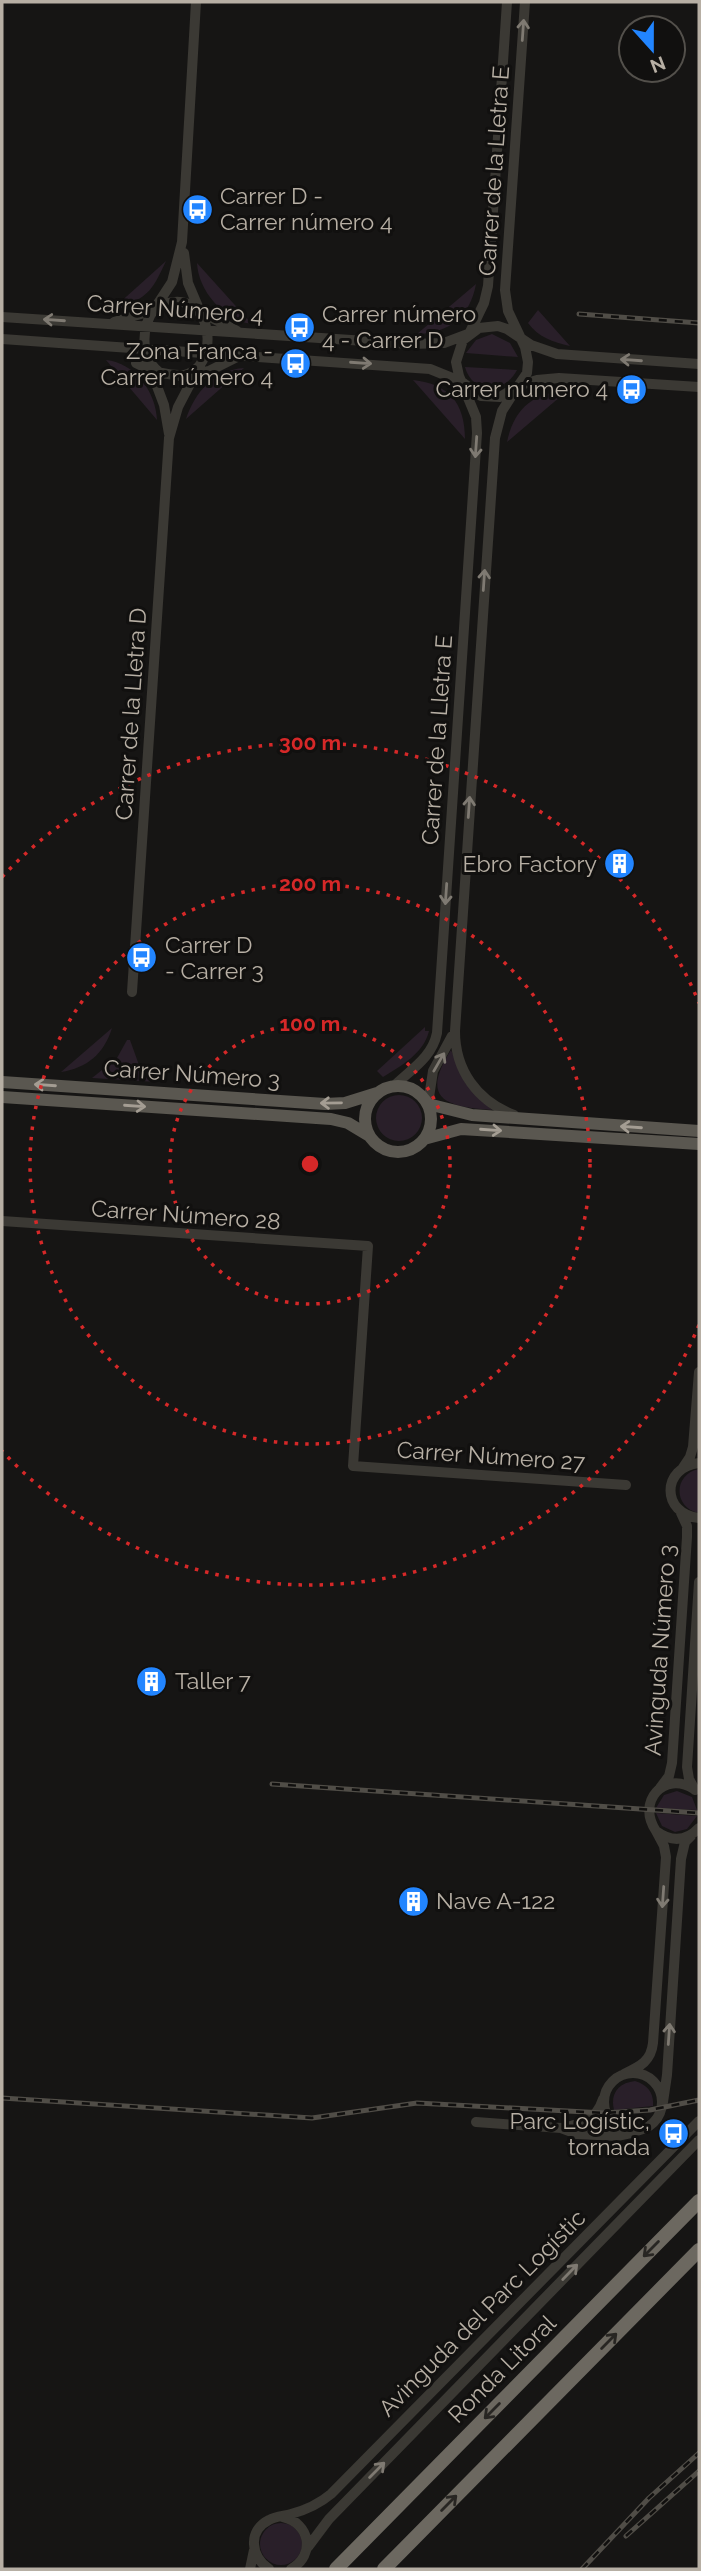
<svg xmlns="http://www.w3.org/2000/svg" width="701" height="2571" font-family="Raleway,sans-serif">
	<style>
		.green { fill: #291f29 }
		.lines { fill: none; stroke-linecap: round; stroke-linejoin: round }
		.minor { stroke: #3b3934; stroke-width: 10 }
		.major { stroke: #5a5750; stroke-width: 12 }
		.highway { stroke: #6c6860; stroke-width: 14 }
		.rail-casing { stroke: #504d47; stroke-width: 5 }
		.rail { stroke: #11100f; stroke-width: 2.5; stroke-dasharray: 8; stroke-linecap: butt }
		.oneway { stroke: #7f7a72 }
		.oneway2 { stroke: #a49d93 }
		.oneway3 { stroke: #282623 }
		.ring { fill: none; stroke: #d62828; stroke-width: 3.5; stroke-dasharray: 3.5 7 }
		.labels { text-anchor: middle; stroke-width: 6; stroke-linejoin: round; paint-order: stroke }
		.street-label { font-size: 23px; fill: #b7afa4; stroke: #11100f }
		.poi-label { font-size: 23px; fill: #b7afa4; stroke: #11100f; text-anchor: start }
		.centre { fill: #d62828; stroke: #11100f; stroke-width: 3.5 }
		.ring-label { font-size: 21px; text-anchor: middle; font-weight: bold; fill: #d62828; stroke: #11100f; stroke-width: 6; stroke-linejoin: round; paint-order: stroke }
	</style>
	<rect width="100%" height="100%" fill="#161514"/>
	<path class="green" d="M166,261C153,289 150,295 122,308C115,311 114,314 107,314Z
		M197,263L252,324C224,321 198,290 197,263Z
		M476,284C470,317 449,333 417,334Z
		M538,310L570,346C553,342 538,337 528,323Z
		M492,334L510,343L518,357L466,353L476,340Z
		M106,360C135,363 156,392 157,420Z
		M465,367L517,370C505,394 472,394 465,367Z
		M244,368L186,419C195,392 214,370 244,368Z
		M413,380C449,384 465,403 465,439Z
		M567,391L507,442C514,409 533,392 567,391Z
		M425,1027V1031H429C424,1053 401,1066 383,1077L377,1071Z
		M112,1028C104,1054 87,1068 61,1072Z
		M127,1040H130L139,1065L157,1082L92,1078L117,1058Z
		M451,1050L466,1084L492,1110C447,1107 419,1100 451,1050Z
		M376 1118a23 23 0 1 1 46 0a23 23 0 1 1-46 0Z
		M699,1469V1513C673,1508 673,1474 699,1469Z
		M677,1791L692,1797L697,1810L656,1808L664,1795Z
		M656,1813L697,1816L687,1829L675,1832L662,1826Z
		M635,2081C648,2085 654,2093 653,2106L614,2110C610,2094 618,2083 635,2081Z
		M260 2544a21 21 0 1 1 42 0a21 21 0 1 1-42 0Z"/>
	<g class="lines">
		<path class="minor" d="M184,253L188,283L199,309
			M155,308L172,282L182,242L196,2
			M201,312L237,331
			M2,317L411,344L444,343L468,334
			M114,322L154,310
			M470,332L484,303L488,286L507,2
			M2,339L430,369L462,382L481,396L500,397L518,386L527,373L528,362L525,347L508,311L505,290L525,2
			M136,363C160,376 181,378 208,371
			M149,365L164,405L169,434
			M162,374C140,360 140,328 155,308C208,281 220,350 195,370C191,373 185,375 180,376
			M203,374L237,357
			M518,386L537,380L559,378L699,387
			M132,992L169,438L178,407L201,363
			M393,1087C410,1070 432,1058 437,1033L477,433L476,417L459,376L456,362L463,340L479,328L498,326L507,329L531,345L557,354L699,364
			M428,1104L433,1071L452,1036
			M514,1115C477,1101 455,1070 455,1031L495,438L502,411L516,389
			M2,1221L368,1246L353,1466L626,1485
			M699,1463C661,1467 661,1514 699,1518
			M682,1469L690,1457L693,1447L699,1372
			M660,1788L669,1776L672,1763L687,1537V1526L681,1513
			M694,1789C664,1770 636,1802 656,1831C671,1842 686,1842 699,1828
			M695,1790L689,1779L687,1767L699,1582
			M604 2102a29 29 0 1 1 58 0a29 29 0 1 1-58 0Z
			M624,2074C641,2066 651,2061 653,2043L666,1857L664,1846L656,1831
			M663,2102L667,2075L681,1859L685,1842L691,1836
			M476,2122L561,2128L577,2134L617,2136L631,2133
			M561,2128C581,2124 596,2121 603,2099
			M283,2517C310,2523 316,2555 291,2569
			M308,2547L329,2519L699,2140
			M250,2569L254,2550
			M269,2569C251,2557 247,2531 269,2520C276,2516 284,2516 291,2514C306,2510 319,2504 331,2494L699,2121"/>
		<path class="major" d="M2,1082L325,1104L345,1103L377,1093
			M365 1119a33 33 0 1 1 66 0a33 33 0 1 1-66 0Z
			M2,1097L331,1119L348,1123L368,1135
			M428,1104L472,1115L699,1131
			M424,1139L461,1129L699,1144"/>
		<path class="highway" d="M336,2569L699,2201
			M384,2569L699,2250"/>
		<defs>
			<path id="rail" d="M579,314L699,323
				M272,1784L699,1813
				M2,2098L312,2118L417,2103L604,2113L650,2110L699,2100
				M626,2536L699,2471
				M582,2569L649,2498L699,2453"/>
		</defs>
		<use href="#rail" class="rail-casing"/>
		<use href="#rail" class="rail"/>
	</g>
	<defs><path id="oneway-shaft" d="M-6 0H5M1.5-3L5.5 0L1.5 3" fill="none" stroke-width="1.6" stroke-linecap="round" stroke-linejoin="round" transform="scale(1.75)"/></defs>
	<g class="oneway">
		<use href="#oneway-shaft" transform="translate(523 30) rotate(-86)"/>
		<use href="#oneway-shaft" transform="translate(54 320) rotate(-176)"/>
		<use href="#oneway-shaft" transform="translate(631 360) rotate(-176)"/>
		<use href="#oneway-shaft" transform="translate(361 363) rotate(4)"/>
		<use href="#oneway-shaft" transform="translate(476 447) rotate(94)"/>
		<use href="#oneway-shaft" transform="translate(484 580) rotate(-86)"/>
		<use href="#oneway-shaft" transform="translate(469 807) rotate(-86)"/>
		<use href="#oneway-shaft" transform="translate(446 894) rotate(94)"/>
		<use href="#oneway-shaft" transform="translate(439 1062) rotate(-60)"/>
		<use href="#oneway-shaft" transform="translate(663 1897) rotate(94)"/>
		<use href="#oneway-shaft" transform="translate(669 2034) rotate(-86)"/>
		<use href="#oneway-shaft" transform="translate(570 2272) rotate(-46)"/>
		<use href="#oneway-shaft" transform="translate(377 2470) rotate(-45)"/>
	</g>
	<g class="oneway2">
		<use href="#oneway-shaft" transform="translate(45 1085) rotate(-176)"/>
		<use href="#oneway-shaft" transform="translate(331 1103) rotate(179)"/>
		<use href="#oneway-shaft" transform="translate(135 1106) rotate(4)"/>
		<use href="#oneway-shaft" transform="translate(631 1127) rotate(-176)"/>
		<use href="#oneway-shaft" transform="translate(491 1130) rotate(4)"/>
	</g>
	<g class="oneway3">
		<use href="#oneway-shaft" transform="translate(651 2249) rotate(135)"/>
		<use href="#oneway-shaft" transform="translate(609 2341) rotate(-45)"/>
		<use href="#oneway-shaft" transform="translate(492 2411) rotate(135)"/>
		<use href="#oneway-shaft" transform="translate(449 2503) rotate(-45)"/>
	</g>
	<g class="ring">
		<circle cx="310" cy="1164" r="140"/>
		<circle cx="310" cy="1164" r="280"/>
		<path d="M699 1325A421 421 0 0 1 2 1451M2 877A421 421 0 0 1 699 1003"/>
	</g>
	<defs>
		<symbol id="bus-disc" viewBox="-11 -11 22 22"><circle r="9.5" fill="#2285ff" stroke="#11100f"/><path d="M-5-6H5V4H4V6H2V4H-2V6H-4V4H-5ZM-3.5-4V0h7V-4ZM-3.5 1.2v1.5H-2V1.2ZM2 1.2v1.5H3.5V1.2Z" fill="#fff"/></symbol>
		<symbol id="building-disc" viewBox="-11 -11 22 22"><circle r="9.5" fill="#2285ff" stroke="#11100f"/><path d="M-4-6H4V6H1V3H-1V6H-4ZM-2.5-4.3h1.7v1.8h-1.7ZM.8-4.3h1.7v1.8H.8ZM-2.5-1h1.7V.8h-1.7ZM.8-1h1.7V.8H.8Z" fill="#fff"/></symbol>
	</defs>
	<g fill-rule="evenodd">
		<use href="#bus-disc" x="180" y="192" width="35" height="35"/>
		<use href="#bus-disc" x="282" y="310" width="35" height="35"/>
		<use href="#bus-disc" x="278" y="346" width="35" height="35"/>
		<use href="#bus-disc" x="614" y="372" width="35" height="35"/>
		<use href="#building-disc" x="602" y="846" width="35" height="35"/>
		<use href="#bus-disc" x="124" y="940" width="35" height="35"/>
		<use href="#building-disc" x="134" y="1664" width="35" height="35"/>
		<use href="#building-disc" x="396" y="1884" width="35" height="35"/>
		<use href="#bus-disc" x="656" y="2116" width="35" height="35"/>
	</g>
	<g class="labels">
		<g class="street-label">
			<text transform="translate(494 171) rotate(-86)" y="8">Carrer de la Lletra E</text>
			<text transform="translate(175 309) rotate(4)" y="8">Carrer Número 4</text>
			<text transform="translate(131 714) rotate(-86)" y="8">Carrer de la Lletra D</text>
			<text transform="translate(437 740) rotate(-86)" y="8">Carrer de la Lletra E</text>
			<text transform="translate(192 1074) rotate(4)" y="8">Carrer Número 3</text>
			<text transform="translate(186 1215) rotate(4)" y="8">Carrer Número 28</text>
			<text transform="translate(491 1456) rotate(4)" y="8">Carrer Número 27</text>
			<text transform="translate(660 1650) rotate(-86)" y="8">Avinguda Número 3</text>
			<text transform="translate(482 2313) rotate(-45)" y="8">Avinguda del Parc Logístic</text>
			<text transform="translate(502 2369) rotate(-45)" y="8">Ronda Litoral</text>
		</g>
		<g class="poi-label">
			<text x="220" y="204">Carrer D -<tspan x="220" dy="26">Carrer número 4</tspan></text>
			<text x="322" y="322">Carrer número<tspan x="322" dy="26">4 - Carrer D</tspan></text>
			<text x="273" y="359" text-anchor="end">Zona Franca -<tspan x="273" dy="26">Carrer número 4</tspan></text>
			<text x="608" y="397" text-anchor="end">Carrer número 4</text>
			<text x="597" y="872" text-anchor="end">Ebro Factory</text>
			<text x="165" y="953">Carrer D<tspan x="165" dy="26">- Carrer 3</tspan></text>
			<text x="175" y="1689">Taller 7</text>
			<text x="436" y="1909">Nave A-122</text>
			<text x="650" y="2129" text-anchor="end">Parc Logístic,<tspan x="650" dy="26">tornada</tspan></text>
		</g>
	</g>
	<circle cx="310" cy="1164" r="10" class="centre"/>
	<g class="ring-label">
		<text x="310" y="750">300 m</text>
		<text x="310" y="891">200 m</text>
		<text x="310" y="1031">100 m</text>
	</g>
	<rect width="701" height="2571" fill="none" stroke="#b7afa4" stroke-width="7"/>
	<g transform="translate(652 49) rotate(159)"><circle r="33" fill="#11100f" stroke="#53504b" stroke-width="2"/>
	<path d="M0-5L12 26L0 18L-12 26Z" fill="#2285ff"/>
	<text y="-10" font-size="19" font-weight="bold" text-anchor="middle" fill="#b7afa4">N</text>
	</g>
</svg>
